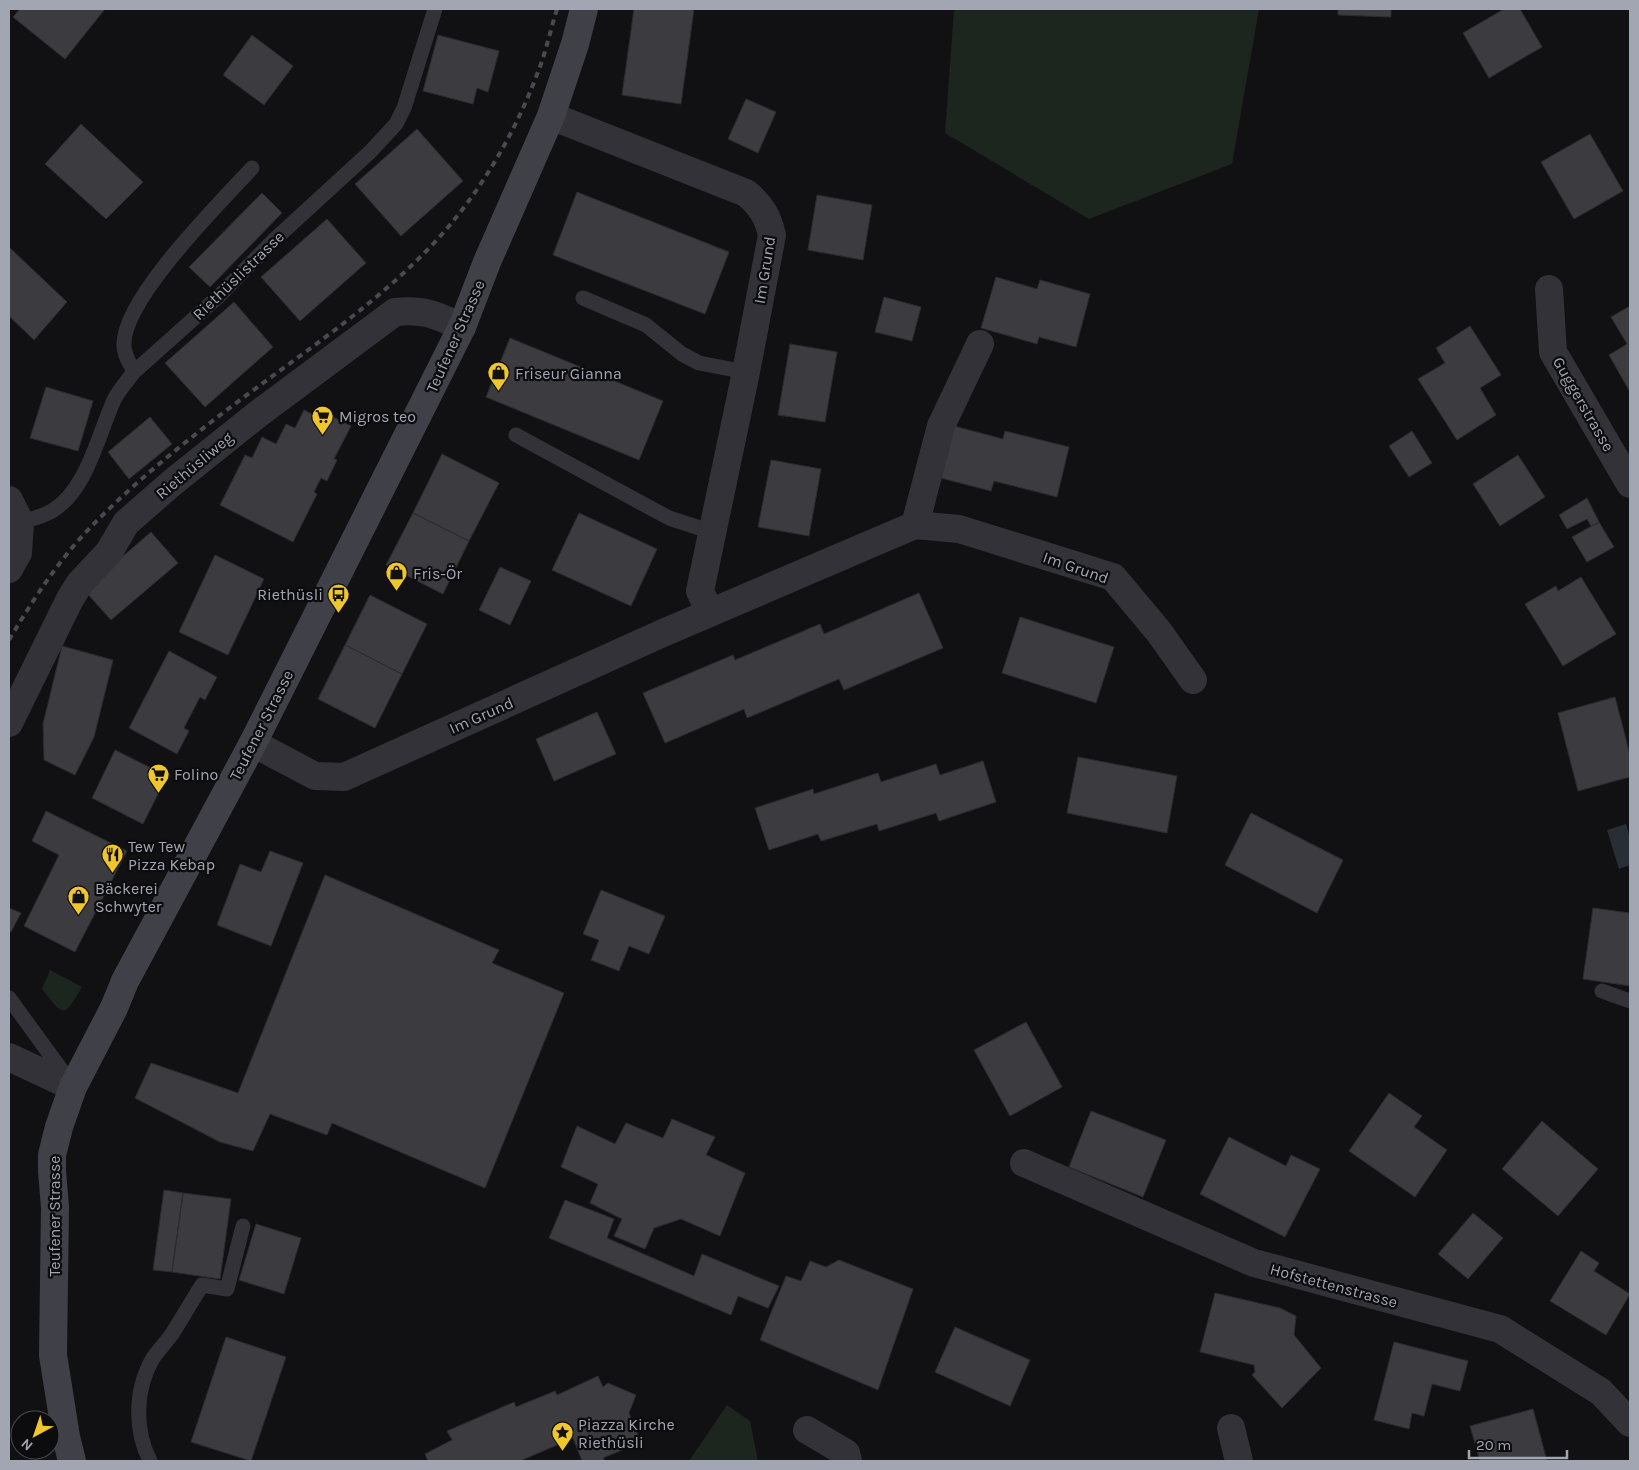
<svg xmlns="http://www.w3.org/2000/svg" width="1639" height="1470" font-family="Karla,sans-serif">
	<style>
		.green { fill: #1d251f }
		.water { fill: #282e36 }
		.building { fill: #3b3b40; stroke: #2c2b2f }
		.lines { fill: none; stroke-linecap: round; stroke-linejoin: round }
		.service { stroke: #323238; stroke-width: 15 }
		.minor { stroke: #323238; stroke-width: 28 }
		.tertiary { stroke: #323238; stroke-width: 28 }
		.secondary { stroke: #404148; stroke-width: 28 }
		.rail { stroke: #494a51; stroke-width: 4; stroke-dasharray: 6 5; stroke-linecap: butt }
		.labels { text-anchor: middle; stroke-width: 4.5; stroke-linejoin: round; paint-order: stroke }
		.street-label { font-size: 16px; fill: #a2a6b3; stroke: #0c0c0e }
		.poi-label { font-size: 16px; fill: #a2a6b3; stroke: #0c0c0e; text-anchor: start }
	</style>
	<rect width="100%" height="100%" fill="#111113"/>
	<path class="green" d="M954,9H1259L1232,164L1089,219L945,133Z
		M50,970L82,987C63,1020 64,1016 42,989Z
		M727,1405L750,1421L758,1461H689Z"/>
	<path class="water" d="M1626,824L1630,838V865L1619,869L1607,830Z"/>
	<path class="building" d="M20,9H105L65,59L13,17Z
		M634,9H694L681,104L622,95Z
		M1338,9H1391V17L1338,15Z
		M1504,9H1520L1542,47L1489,78L1463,33Z
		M252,35L293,66L264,105L223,75Z
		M438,35L499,51L488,92L477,88L473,104L423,91Z
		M746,99L776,112L758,153L728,139Z
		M81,124L143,182L106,219L45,164Z
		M417,129L463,181L401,236L355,184Z
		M1590,134L1623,191L1574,219L1541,162Z
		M577,192L729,252L705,314L553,255Z
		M262,193L282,213L210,287L189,267Z
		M817,195L872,205L863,260L808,250Z
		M327,219L366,263L300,321L261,277Z
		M9,247L67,302L34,340L9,316Z
		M996,277L1037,289L1040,280L1090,294L1076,347L1039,337L1037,344L981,328Z
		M884,297L921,307L912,341L875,332Z
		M234,302L273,347L205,407L165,363Z
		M1630,306V392L1609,355L1627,344L1611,317Z
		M1470,326L1501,375L1480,388L1496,415L1457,440L1418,379L1445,363L1436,348Z
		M510,338L663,401L639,460L486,397Z
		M790,344L837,352L825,422L778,415Z
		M46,387L93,401L78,451L30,438Z
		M304,410L322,419L325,413L351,426L334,459L337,460L327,481L321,478L314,492L317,494L293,542L220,505L245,455L252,458L262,437L276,444L286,424L295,428Z
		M150,417L172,444L129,479L108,452Z
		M954,426L1003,439L1005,431L1069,447L1057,497L994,481L991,491L941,478Z
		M1412,431L1432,463L1409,477L1389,446Z
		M442,454L499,483L469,541L413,513Z
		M1518,455L1545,497L1500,526L1473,484Z
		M771,460L821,469L809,536L758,527Z
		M1587,498L1599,522L1591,526L1587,519L1567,529L1559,515Z
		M413,513L469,541L443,594L386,565Z
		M579,513L657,549L631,606L552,570Z
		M1599,522L1614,547L1587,562L1572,537Z
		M151,532L178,563L111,620L84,590Z
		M215,555L264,579L228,655L179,632Z
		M500,567L531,581L510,625L479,610Z
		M1581,577L1616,634L1563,666L1525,604L1556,586L1558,591Z
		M919,593L943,648L844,690L839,679L747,718L744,709L665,743L643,693L733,655L735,660L820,624L824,634Z
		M370,595L427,624L402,674L345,645Z
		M1020,617L1114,647L1096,703L1002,673Z
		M345,645L402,674L375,728L318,699Z
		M62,646L113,660L94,737L75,775L44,760L43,724Z
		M169,651L217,677L205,700L200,697L184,728L189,731L177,754L129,728Z
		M1615,697L1630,755V777L1578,791L1558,713Z
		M597,712L616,754L554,781L536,739Z
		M115,750L167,776L143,824L92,798Z
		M1078,757L1177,776L1167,833L1067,813Z
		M983,761L996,802L939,821L936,813L879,831L877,824L821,841L818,834L769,850L755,808L813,789L814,794L878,773L881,782L936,764L940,775Z
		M46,811L127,851L75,952L24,926L59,855L32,841Z
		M1251,813L1343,860L1317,913L1225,865Z
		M270,851L303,863L271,946L217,925L240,864L261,872Z
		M325,875L499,950L492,963L564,993L485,1188L332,1123L327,1135L270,1114L253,1151L220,1142L135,1098L151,1063L238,1093Z
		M601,890L665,916L649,954L629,946L619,971L591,960L599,940L583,934Z
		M9,908L21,913L11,932L9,931Z
		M1593,908L1630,913V986L1583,979Z
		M1026,1022L1062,1087L1010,1116L974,1050Z
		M1389,1093L1422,1116L1414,1127L1447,1150L1415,1197L1349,1151Z
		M1091,1111L1166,1140L1143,1197L1069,1167Z
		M672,1119L715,1137L706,1155L745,1173L720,1236L681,1219L654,1228L645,1249L614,1236L622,1219L590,1203L598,1184L561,1167L577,1126L615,1144L626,1123L663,1138Z
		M1542,1121L1598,1169L1558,1216L1502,1169Z
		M1229,1137L1286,1166L1291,1155L1320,1169L1285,1237L1200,1194Z
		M164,1190L183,1193L172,1272L153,1270Z
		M183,1193L231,1199L220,1279L172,1272Z
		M565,1200L614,1219L607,1238L694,1276L702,1254L779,1286L768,1308L738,1296L731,1315L549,1238Z
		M1473,1213L1503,1238L1468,1279L1438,1254Z
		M256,1224L301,1238L284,1294L239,1280Z
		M1581,1251L1599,1263L1594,1271L1630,1294L1606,1335L1550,1301Z
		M839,1260L913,1289L878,1390L760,1340L786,1276L801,1281L810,1261L826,1267Z
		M1215,1293L1280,1308L1296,1316L1294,1335L1321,1368L1282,1408L1252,1375L1255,1372L1254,1365L1200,1352Z
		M955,1327L1030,1360L1010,1406L935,1372Z
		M226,1337L286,1357L251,1461L191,1442Z
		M1394,1342L1468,1361L1460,1391L1432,1384L1424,1416L1412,1413L1409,1429L1374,1420Z
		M598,1376L603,1387L608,1383L636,1395L629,1413L641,1442L603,1458L605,1461H582L573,1438L520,1461H428L425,1454L452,1440L447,1431L514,1402L516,1407L555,1391L557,1395Z
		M1533,1409L1547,1461H1480L1470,1426Z"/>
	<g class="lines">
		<path class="service" d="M583,298L646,325L682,354L699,363L746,372
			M134,372C130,363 123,354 124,343C125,297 219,204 252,168
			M516,435L669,518L712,532
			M20,522C31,519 42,517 52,511C87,490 98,435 114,400C119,390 127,381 134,372L219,296L274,240L370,152L396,124L404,108L435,9
			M1602,991L1630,1001
			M9,998L68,1079
			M150,1461C134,1429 135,1389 153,1358C159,1350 166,1342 172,1334C182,1318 192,1301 202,1285L227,1289L243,1226"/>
		<path class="minor" d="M551,116L746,193C761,205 768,217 772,235L746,372L700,591L710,613
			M1549,289L1553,352L1630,484
			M9,500L20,522L18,553L9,569
			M915,525L941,426L980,344
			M9,723L70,599L80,583L109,552L126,523L173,482L258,414L395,312C425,309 436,315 462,327
			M253,743L315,776L344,777L663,633L915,525L959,529L1113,577L1159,632L1193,680
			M1024,1163L1254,1263L1500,1329L1601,1392L1630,1423
			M1231,1428L1239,1461
			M807,1430L846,1453L848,1461"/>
		<path class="tertiary" d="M9,1057L73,1087"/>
		<path class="secondary" d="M72,1461L66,1437L53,1355L55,1207L52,1171V1155L59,1127L73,1087L114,1008L125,981L253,743L462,327L487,262L551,116L575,44L584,9"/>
		<path class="rail" d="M9,640C31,603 56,564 86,532C125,491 170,454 215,419C290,361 370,311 435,242C483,190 520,125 543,58C548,42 552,25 557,9"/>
	</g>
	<defs>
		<symbol id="shop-pin" viewBox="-11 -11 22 30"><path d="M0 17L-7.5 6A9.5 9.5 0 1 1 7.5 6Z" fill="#f0c72b" stroke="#0c0c0e"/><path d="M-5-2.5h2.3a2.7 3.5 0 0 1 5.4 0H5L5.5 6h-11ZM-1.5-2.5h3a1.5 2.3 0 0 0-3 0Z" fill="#111"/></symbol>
		<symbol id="supermarket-pin" viewBox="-11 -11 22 30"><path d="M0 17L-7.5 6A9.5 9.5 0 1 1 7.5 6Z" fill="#f0c72b" stroke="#0c0c0e"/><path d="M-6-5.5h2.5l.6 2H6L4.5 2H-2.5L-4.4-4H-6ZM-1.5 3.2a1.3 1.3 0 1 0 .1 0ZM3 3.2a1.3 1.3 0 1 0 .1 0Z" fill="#111"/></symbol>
		<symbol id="bus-pin" viewBox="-11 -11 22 30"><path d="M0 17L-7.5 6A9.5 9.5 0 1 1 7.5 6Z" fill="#f0c72b" stroke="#0c0c0e"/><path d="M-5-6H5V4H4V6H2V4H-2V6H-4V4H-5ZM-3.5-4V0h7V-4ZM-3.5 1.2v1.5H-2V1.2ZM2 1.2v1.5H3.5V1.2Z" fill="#111"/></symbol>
		<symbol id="restaurant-pin" viewBox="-11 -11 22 30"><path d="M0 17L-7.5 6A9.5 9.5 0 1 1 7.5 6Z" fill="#f0c72b" stroke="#0c0c0e"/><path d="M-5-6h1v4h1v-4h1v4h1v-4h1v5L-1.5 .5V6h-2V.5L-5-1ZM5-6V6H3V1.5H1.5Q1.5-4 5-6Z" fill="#111"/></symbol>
		<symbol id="sight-pin" viewBox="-11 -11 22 30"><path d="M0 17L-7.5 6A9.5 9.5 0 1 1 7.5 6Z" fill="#f0c72b" stroke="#0c0c0e"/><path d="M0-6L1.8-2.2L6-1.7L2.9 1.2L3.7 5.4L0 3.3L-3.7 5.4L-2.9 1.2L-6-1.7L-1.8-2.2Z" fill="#111"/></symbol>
	</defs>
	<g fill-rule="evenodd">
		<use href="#shop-pin" x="486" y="360" width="25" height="34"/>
		<use href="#supermarket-pin" x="310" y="404" width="25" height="34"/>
		<use href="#shop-pin" x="384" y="560" width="25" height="34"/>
		<use href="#bus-pin" x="326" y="582" width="25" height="34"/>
		<use href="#supermarket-pin" x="146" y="762" width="25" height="34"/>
		<use href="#restaurant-pin" x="100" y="842" width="25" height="34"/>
		<use href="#shop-pin" x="66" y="884" width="25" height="34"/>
		<use href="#sight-pin" x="550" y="1420" width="25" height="34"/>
	</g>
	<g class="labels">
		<g class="street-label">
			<text transform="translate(764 270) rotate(-81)" y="6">Im Grund</text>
			<text transform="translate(238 275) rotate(-44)" y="6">Riethüslistrasse</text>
			<text transform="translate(455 336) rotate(-66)" y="6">Teufener Strasse</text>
			<text transform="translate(1584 404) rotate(60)" y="6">Guggerstrasse</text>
			<text transform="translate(194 465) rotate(-40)" y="6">Riethüsliweg</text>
			<text transform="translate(1076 567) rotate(19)" y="6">Im Grund</text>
			<text transform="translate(481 715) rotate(-24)" y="6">Im Grund</text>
			<text transform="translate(261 725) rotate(-63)" y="6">Teufener Strasse</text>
			<text transform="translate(54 1216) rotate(-90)" y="6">Teufener Strasse</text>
			<text transform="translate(1334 1285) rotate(15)" y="6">Hofstettenstrasse</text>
		</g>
		<g class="poi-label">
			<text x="515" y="379">Friseur Gianna</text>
			<text x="339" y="422">Migros teo</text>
			<text x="413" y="579">Fris-Ör</text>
			<text x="323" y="600" text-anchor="end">Riethüsli</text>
			<text x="174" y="780">Folino</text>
			<text x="128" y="852">Tew Tew<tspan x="128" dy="18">Pizza Kebap</tspan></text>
			<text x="95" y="894">Bäckerei<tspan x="95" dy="18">Schwyter</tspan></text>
			<text x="578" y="1430">Piazza Kirche<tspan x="578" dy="18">Riethüsli</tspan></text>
		</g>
	</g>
	<rect width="1639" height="1470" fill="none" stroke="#a2a6b3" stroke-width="20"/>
	<g transform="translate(35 1435) rotate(220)"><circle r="24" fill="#0c0c0e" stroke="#484a50"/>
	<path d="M0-4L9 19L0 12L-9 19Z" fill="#f0c72b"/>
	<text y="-8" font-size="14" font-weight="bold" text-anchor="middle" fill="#a2a6b3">N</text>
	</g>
	<path d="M1469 1450v8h98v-8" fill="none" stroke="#a2a6b3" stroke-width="2.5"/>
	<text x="1476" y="1450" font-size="15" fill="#a2a6b3" stroke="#0c0c0e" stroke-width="4" paint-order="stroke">20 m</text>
</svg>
